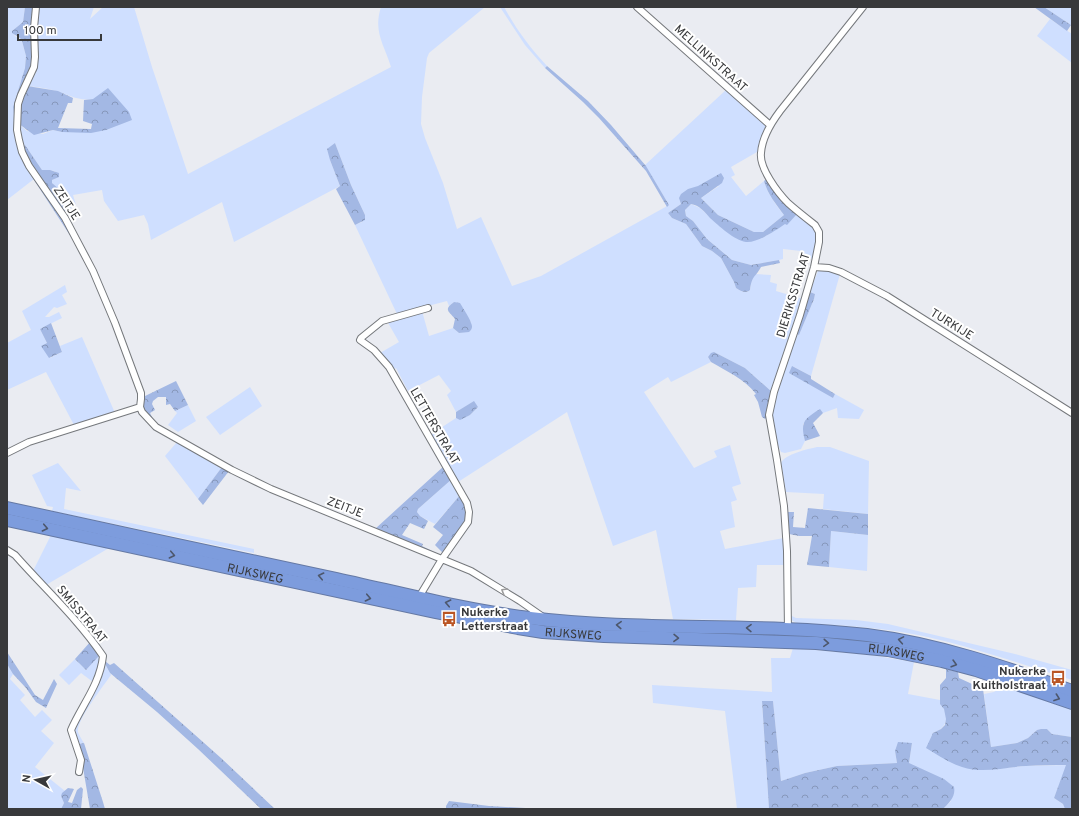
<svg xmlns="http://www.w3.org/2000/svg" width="1079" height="816" font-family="Overpass,sans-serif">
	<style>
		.green { fill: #cfdfff }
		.forest { fill: url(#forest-crowns) }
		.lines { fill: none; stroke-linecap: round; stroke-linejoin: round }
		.street-casing { stroke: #75787c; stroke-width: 8 }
		.highway-casing { stroke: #6579a4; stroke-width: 14 }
		.street { stroke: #fff; stroke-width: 6 }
		.highway { stroke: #7d9cdd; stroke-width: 12 }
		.oneway { stroke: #4d576c }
		.oneway2 { stroke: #9c9c9d }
		.labels { text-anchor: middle; stroke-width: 4; stroke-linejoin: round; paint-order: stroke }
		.street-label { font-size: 12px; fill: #38393b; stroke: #fff }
		.poi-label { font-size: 12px; font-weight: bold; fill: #38393b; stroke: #fff; text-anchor: start }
	</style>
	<defs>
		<pattern id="forest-crowns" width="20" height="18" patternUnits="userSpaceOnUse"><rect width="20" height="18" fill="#a3b8e4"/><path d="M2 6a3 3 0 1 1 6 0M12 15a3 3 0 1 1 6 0" fill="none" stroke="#8697ba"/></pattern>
	</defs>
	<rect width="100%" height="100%" fill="#eaecf2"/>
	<path class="green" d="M7,7H25L23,22L12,31L15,36L22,41L26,56L25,68L13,107L23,162L34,179L7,200Z
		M40,7H94L90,19L103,7H134L152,67L188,174L391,67C384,44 373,32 381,7H485L429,53L427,58L422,97L421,124L425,138L443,183L457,229L481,217L512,286L541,276L669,205L645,165L727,89L766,125L757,152L731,167L735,175L731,177L746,196L764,181C768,195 776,205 784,215L763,232H754L718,215L701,198L719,186C701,186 693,184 680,198L681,204L668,213L672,218L686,224L702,246L712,251L721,258L734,282L736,288C741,291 745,294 750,290L752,277L755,274L771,275L770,282L777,284L776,291L803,299L772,392L745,368L714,352L708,357L711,362L671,382L668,377L644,392L694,468L717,457L714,451L730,445L741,484L732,487L737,500L731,502L735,527L720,531L725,549L784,538L785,565H757L756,587L738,588L736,620L673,619L656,530L613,546L567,412L458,482L430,435L456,418L460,419L470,415L478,407L473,402L456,412L447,395L451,391L439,375L408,391L396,368L393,370L380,353L399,342L387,321L422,311L429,336L453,328L459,333L471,330V322L454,302L449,306L447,301L397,314L355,225L362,222L365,215L351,185L335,143L330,160L340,186L234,242L222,202L151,240L148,224L144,215L118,221L104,201L102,190L73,195L76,205L65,211L59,190L52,183V180L56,178L55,171L42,170L25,145L22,147L19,124L27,131L43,134L53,130L62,132L106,130L93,99C77,101 70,95 56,91C46,88 37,87 27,86L37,71L38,61L36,39Z
		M500,7H504C516,29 530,48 547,66L545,68L525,45Z
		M1044,7H1072V22L1071,25Z
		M1050,19L1072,34V63L1037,36Z
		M691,204L700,208L714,221L734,237L766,236L785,223L787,224L797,214C820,231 818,232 814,259L801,256V251L783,249V259L779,260L751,265L732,260L707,239L693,221L686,216L685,210Z
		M820,270L833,271L840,274L811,376L792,366L833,398L835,394L864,410L859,419L838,418L837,408L823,413L820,410L803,424L805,441L801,449L785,453L781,452L778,445L771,413L777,391L797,334L799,335L814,299L815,294L810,292L818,271Z
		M65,285L67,292L62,295L67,304L57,308L54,307L45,317H49L59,312L62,318L40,329L47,343L42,346L50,358L62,352L60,346L82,337L115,413L74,425L46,372L7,390V343L31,330L22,311Z
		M250,387L262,406L220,435L206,417Z
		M188,405L196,421L178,432L168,425L177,413L175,411Z
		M177,442L222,467L198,499L165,456Z
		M817,447H830L869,461L868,514L823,509L824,494L786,492L781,463C785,454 808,449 817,447Z
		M58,463L81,491L66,488L64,509L254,549V553L52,511L53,507L47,506L32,475Z
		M452,479L460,495L435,524L420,516L417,512L418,509Z
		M831,531L868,535L867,571L829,567Z
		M51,535L109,548L46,585L33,571Z
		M790,615L796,618L856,620L888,624L1015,654L1072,670V680C1021,664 970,646 918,635C878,627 837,625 797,623L791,620Z
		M793,648L870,655L914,662L908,694L940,700C940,704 942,705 944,709C950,720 944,729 933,733L994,769L1025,766L1067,765L1054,798L1063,804L1065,809H943L951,801L909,763L912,743L895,751L897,763L837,766L805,773L781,781L773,701L762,702L769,809H737L725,711L653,703L652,685L772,692L771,658H790Z
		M99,656V665L93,682L81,673L69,685L59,675L75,659L86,670Z
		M104,662L111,675C104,685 76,721 78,732C79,735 82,740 84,743L79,744L74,728Z
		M7,664L13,674L10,679L25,695L20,700L35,717L42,710L52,720L41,731L54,743L35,767L65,791L61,796L64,803L61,809H7Z
		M1002,687L1011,688L1072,710V737L1052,734L1047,729L1037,730L1028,738L1017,743L991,747L984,694L994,692Z"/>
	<path class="forest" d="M25,7H40L36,39L38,61L37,71L33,74L27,86L58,91L73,98L72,103H68L58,128L91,129L92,124L83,121L84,100L93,99L108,88L129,112L132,120L106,130L91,133L62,132L53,130L34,135L15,121L13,107L25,68L26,56L22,41L20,38L12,33V31L23,22Z
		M1034,7H1044L1071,25L1067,31Z
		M547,66L588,101L611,125L646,166L669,205L667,207L646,171L599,118L583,102L545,68Z
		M335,143L351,185L365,215V220L355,225L336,189L340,186L330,160L327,149Z
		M25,145L42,170H50L59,173V177L52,180V183L59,189L65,211L61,214L73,240L23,163L19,150Z
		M721,173L724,178L722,183L701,198L718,215L754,232H763L784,215C776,204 768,195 764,181L767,178L797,214L787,225L785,224C776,230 758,243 746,242C734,240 719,226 710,218C705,212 699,205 691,204L685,210L686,216L693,221L707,239L732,260L751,265L779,260L780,263L761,267C755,278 752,275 750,290C745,294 741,291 736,288L734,282L721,258L712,251L702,246L686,224L672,218L668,213L681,204L679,198L681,194L688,189L698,186Z
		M810,292L815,294L814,299L799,335L797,334Z
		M454,302L460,303C461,305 471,320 471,323C473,327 472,329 469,332L459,333L453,328L455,319C449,311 443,310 454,302Z
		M51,323L62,352L49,358L41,346L47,343L40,329Z
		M714,352L745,368L772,392L767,410L766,418L765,419L762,417L758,402L754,395L756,394C745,379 726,371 711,362L708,357L711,353Z
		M792,366L811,376V379L835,394L833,398L789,373Z
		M176,381L188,405L175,411L170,404L166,405V397H158L153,401L152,404L155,410L150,413L153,419L142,410L143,397Z
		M474,401L478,407L470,415L460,420L456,418V412Z
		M820,409L823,413L813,423L820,436L805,441C800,422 804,419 820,409Z
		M444,466L452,479L418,509L417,512L420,516L428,521L424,529L410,523L402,535L423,544L422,546L440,555L439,556L375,529Z
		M222,467L229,471L203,505L198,499Z
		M460,495L465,504L467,520L444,554L435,545L443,535L433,527Z
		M808,508L868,514V535L831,531L829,567L807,565L812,536H799L789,534L788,512H794L793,527L805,528Z
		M91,641L99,656L86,670L75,659Z
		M7,652L35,695L43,700L54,679L57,684L46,708L36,702L26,688L13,674L7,664Z
		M105,661L110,665L114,663L221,758L275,809H261L198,749L157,712L110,673L104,662Z
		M946,669L958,672L959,678L983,689L991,747L1017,743L1028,738L1037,730L1041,729H1047L1052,734L1072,737V809H1065L1063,804L1054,798L1066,765C1053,765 1039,765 1026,766C1005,767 983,774 962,767C949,763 938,755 926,748L933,733L941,729L945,725L946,719L944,709L940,704V685L946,678Z
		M762,701H773L781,781L805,773L837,766L897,763L895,751L898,742L912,743L909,763L944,779L954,787C956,796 949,803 943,809H769Z
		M84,743L103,802L105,809H90L79,744Z
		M81,787L83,789L81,809H61L64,803L61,796L62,793L68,788L74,789L68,802L72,803L77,790Z
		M449,801L489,806L543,809H446V806Z"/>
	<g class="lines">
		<defs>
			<path id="street" d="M637,7L770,125
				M814,267L829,268L841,272L887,296L1072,413
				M140,407L142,412L156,427L232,470L271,489L471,571L520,601L543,617
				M7,453L29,442L140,407L141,399V393L115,323L93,271L65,218L29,166L22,152L19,140L17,130L18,104L21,95L34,67L35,57L34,28L36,7
				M7,550L15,555C44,588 78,619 103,656C100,684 82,705 71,730L81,760L79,772
				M419,597L442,559L468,522L469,512L467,503L389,367L374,350L360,340L361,338L382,321L428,308
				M788,631L787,551L784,506L777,460L769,415L774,392L800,315L814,267L819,242V232L815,225C806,218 797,211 788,203C778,193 759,168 761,153C762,138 771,123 780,111L863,7"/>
			<g id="highway">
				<path d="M7,508C115,532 224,555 332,578C397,592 463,610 530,618C642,632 755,622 867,635C938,644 1005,667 1072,691"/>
				<path id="s1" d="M7,520L435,612L518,628L543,632L604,636L816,643L888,650L942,661L976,670L1072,703"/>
			</g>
		</defs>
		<use href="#street" class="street-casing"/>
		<use href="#highway" class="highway-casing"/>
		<use href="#street" class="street"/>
		<use href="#highway" class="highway"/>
	</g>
	<defs><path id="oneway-chevron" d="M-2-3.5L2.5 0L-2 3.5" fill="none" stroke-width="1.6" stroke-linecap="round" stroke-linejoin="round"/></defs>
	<g class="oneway">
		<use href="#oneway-chevron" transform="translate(45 528) rotate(12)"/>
		<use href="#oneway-chevron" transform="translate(172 555) rotate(12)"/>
		<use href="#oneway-chevron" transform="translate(321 576) rotate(-168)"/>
		<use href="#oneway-chevron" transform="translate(368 598) rotate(12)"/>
		<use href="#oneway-chevron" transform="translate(448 603) rotate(-168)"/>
		<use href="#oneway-chevron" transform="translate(619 625) rotate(-177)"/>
		<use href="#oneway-chevron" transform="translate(749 628) rotate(-179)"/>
		<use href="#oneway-chevron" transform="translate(676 638) rotate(1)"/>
		<use href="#oneway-chevron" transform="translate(901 640) rotate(-170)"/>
		<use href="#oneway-chevron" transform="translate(826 643) rotate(4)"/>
		<use href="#oneway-chevron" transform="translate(954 664) rotate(16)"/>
		<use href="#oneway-chevron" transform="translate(1057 698) rotate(20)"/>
	</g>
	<use class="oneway2" href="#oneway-chevron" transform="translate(504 591) rotate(-149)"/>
	<defs>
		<symbol id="bus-bare" viewBox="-9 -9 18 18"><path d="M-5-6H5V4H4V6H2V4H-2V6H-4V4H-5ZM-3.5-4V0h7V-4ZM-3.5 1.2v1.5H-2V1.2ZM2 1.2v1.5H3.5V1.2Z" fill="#ba5524" stroke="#fff" stroke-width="2.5" paint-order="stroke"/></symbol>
	</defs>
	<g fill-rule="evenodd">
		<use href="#bus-bare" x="438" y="608" width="22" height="22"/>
		<use href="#bus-bare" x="1047" y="667" width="22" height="22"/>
	</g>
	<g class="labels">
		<g class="street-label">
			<text transform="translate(711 58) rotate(42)" y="4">MELLINKSTRAAT</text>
			<text transform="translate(67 203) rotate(57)" y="4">ZEITJE</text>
			<text transform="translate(793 295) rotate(-73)" y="4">DIERIKSSTRAAT</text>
			<text transform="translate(952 324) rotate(32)" y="4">TURKIJE</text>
			<text transform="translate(435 426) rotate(60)" y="4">LETTERSTRAAT</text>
			<text transform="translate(345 507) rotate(21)" y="4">ZEITJE</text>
			<text dy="4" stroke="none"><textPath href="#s1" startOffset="254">RIJKSWEG</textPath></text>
			<text transform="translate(82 614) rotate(50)" y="4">SMISSTRAAT</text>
			<text dy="4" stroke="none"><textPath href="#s1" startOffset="578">RIJKSWEG</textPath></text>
			<text dy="4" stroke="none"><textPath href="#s1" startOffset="902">RIJKSWEG</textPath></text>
		</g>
		<g class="poi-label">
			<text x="461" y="616">Nukerke<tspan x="461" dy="14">Letterstraat</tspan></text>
			<text x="1046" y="675" text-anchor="end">Nukerke<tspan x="1046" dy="14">Kuitholstraat</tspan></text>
		</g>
	</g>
	<rect width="1079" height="816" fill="none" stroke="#38393b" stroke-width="16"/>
	<g transform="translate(36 780) rotate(278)" stroke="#ffffff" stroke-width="3" paint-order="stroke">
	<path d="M0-3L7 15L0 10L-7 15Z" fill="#38393b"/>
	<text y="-6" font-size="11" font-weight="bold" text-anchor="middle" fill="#38393b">N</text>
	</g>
	<path d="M18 34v6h83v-6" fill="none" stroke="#38393b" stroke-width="2"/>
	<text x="24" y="34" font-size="12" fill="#38393b" stroke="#ffffff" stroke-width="3" paint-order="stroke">100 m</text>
</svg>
